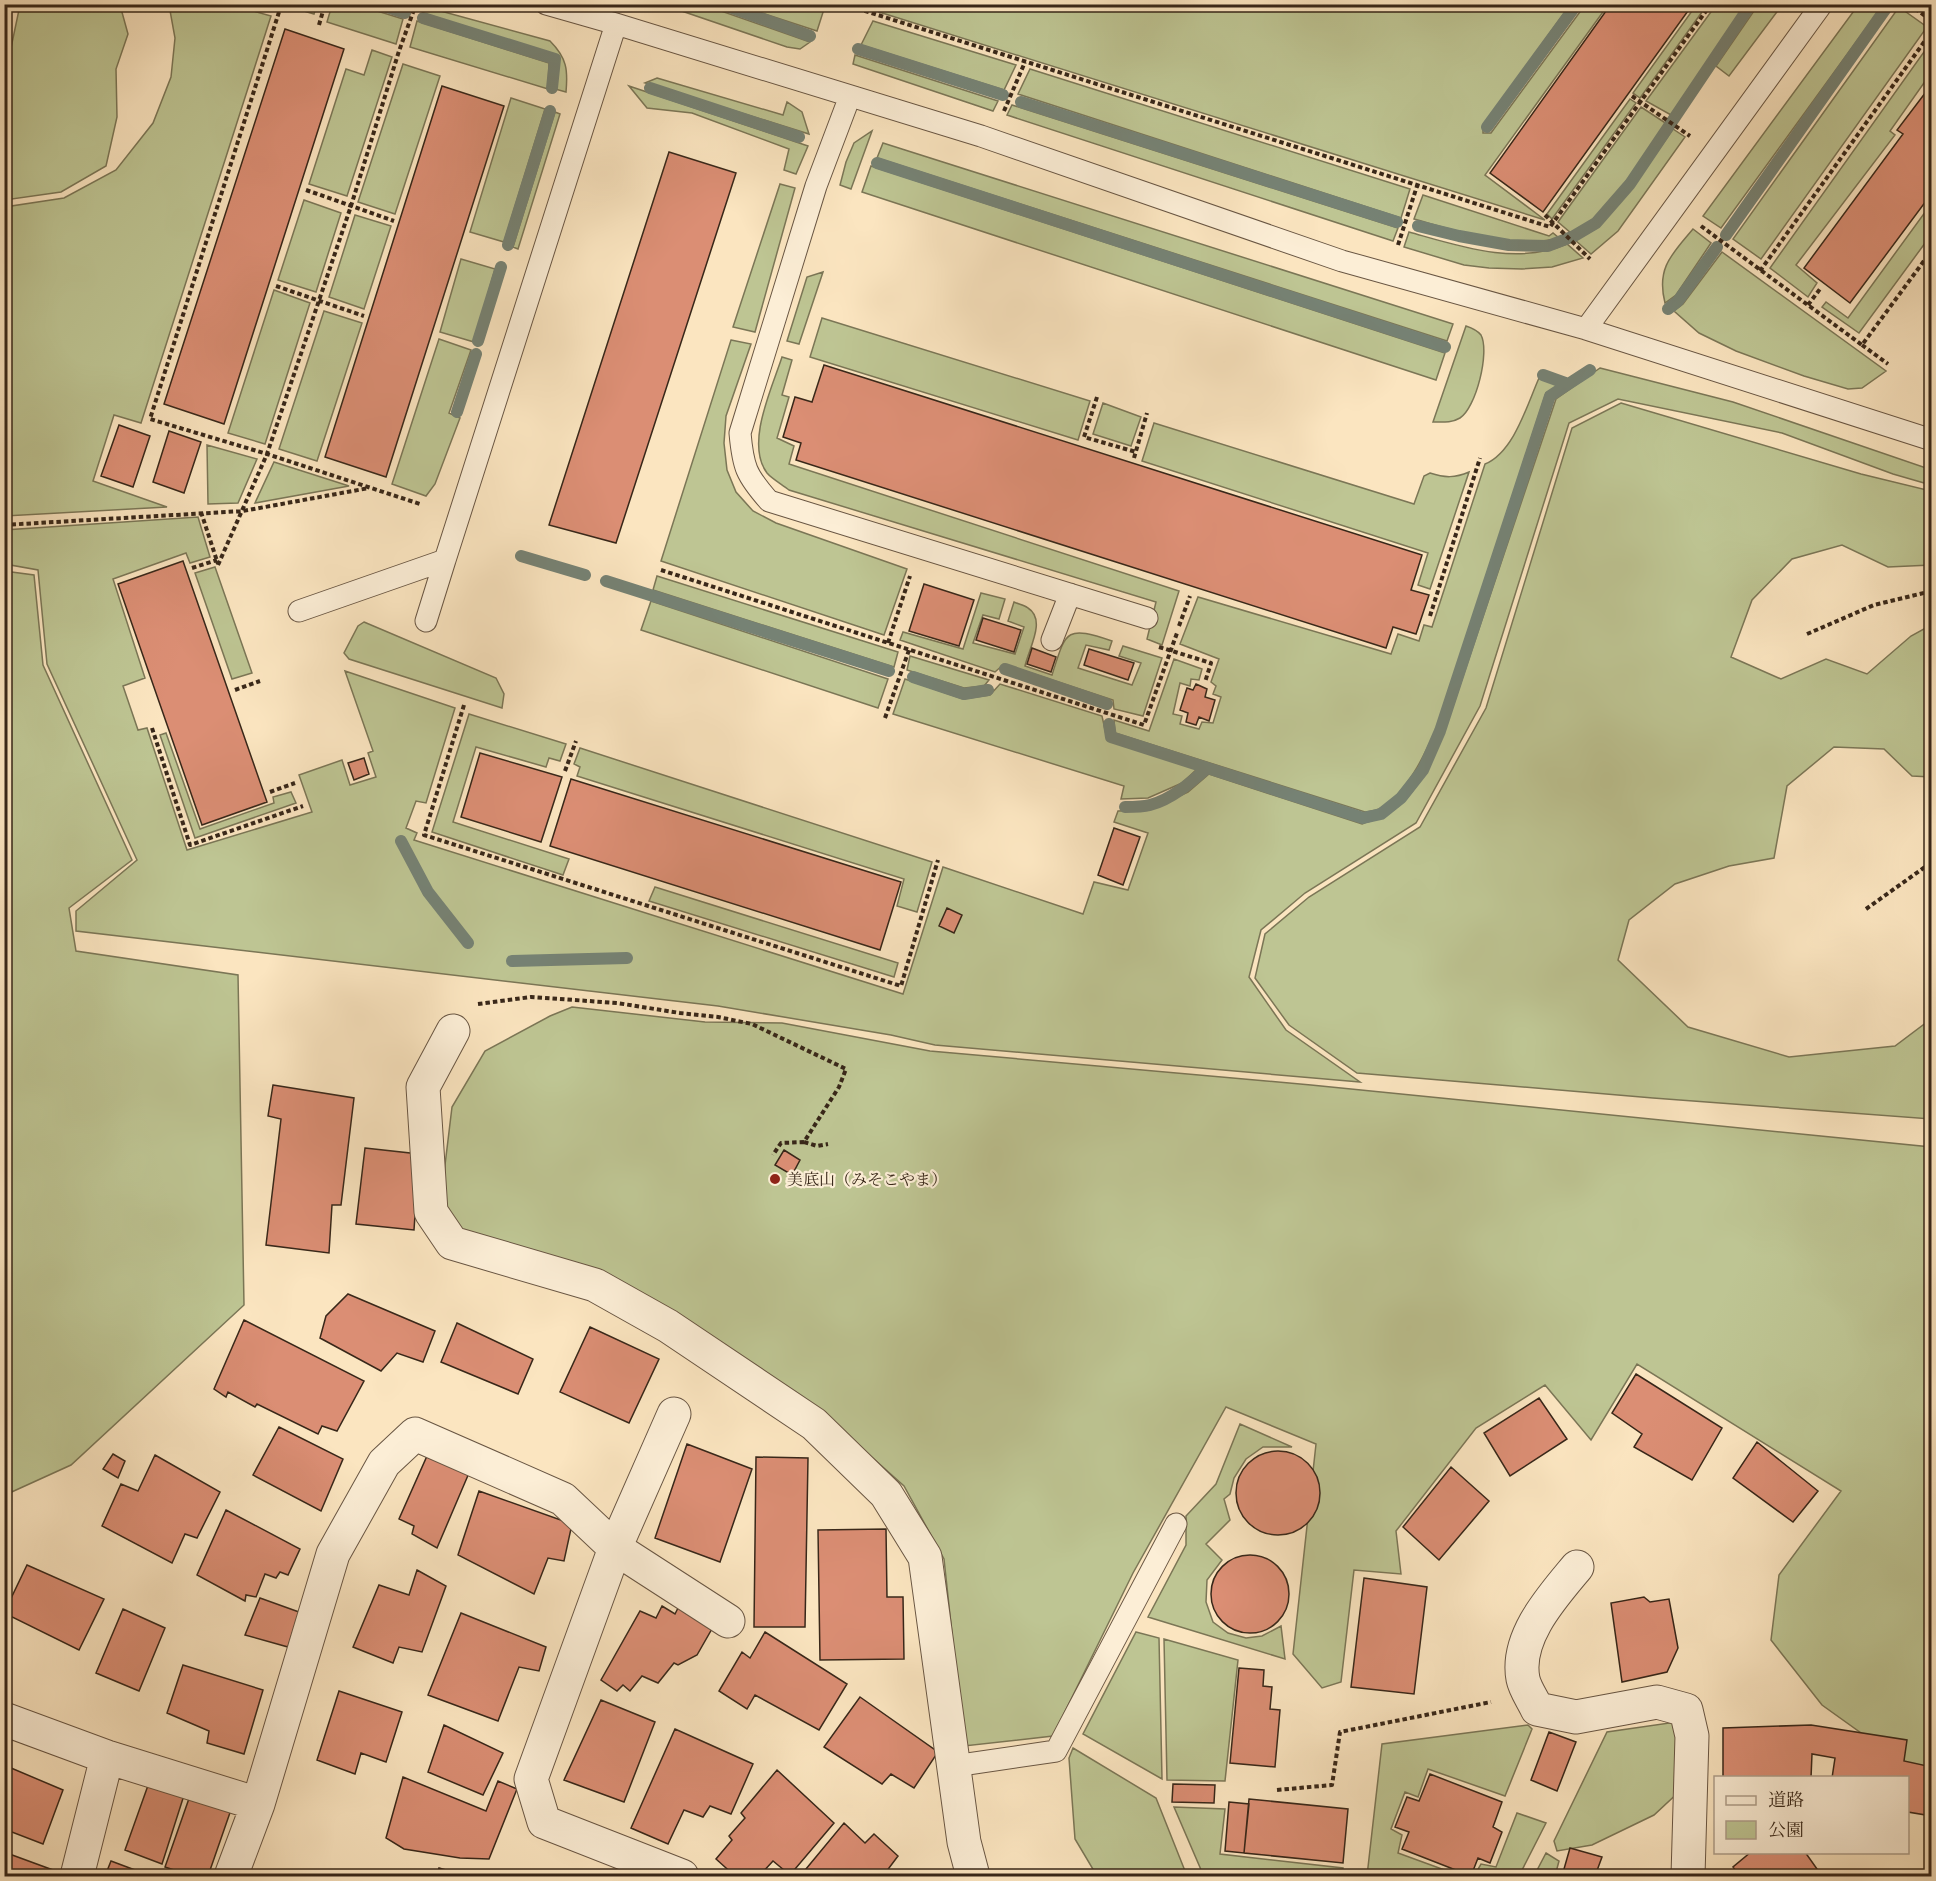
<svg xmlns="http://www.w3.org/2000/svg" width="1936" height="1881" font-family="'IM FELL French Canon','Noto Serif JP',serif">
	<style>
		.green { fill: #bec593; stroke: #7b7656; stroke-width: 1.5 }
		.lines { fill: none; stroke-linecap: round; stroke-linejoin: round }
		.stream { stroke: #768274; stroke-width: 12 }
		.building { fill: #db8e74; stroke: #382719; stroke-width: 1.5 }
		.lane-casing { stroke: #695643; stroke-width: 23 }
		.street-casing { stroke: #695643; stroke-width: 35 }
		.path { stroke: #382719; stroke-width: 4; stroke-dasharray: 4.5 3; stroke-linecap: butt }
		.lane { stroke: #fceed6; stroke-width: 21 }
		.street { stroke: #fceed6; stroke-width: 33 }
		.poi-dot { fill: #8f2418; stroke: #fceed6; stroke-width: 2 }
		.labels { text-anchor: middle; stroke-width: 4.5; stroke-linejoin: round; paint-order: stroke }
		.poi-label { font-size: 16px; fill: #382719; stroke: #fceed6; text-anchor: start }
	</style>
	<rect width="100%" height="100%" fill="#fbe5c0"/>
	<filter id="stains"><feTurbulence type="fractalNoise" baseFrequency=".00333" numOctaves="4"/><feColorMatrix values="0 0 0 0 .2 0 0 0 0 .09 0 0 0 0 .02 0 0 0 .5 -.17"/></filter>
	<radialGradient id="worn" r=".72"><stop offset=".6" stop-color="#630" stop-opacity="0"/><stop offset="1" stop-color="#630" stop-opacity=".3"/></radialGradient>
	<path class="green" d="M819,4L825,6L817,31L737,5Z
		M1697,4L1707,5L1640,98L1633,93Z
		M1859,4L1883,5L1721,228L1703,216Z
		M20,5H120L128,34L116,69L117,117L106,166L61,192L5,200V101H9L8,62Z
		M169,5H232L271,16L141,423L114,415L93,481L167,507L5,516V207L64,198L116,170L153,123L171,77L175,38Z
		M284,5H317L314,14Z
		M332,5H358L403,19L396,44L327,22Z
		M664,5H704L810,42L800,49L787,47Z
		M884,5H1570L1483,126V133H1491L1585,5H1608L1485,175L1545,220L879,12Z
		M1716,5H1746L1671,115L1646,101Z
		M1758,5H1782L1729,76L1716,66Z
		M426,7L550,41C567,58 568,70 566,92L555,89L558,57L423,13Z
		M1899,7L1927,27L1761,259L1733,239Z
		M417,21L549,63L548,89L410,47Z
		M873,21L1016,65L1004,90L861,45Z
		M1931,42V73L1890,131L1895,135L1796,265L1817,283L1808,297L1770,268Z
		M372,50L392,57L347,196L309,184L346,69L364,75Z
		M855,55L998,101L993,111L853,64Z
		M403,64L440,76L395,214L358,202Z
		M1030,69L1410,189L1401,218L1018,94Z
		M657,78L783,115L787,102L802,112L809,134L645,83Z
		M629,86L808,146L796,174L784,170L789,149L692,113L647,108Z
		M511,98L545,109L504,242L470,232Z
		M1630,99L1636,103L1552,219L1547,214Z
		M1012,105L1398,228L1393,241L1007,115Z
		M1641,107L1667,124L1627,181L1593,221L1571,233L1558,222Z
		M555,112L560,114L518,249L513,247Z
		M1673,129L1685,137L1618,231L1591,254L1575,240L1597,228L1634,185Z
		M872,131L851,189L840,185L846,162L854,143Z
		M883,143L1453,324L1447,341L877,158Z
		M871,166L1445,353L1436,380L862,192Z
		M780,184L795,188L755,332L733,327Z
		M1423,195L1549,236L1553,233L1559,238C1514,250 1458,231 1414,219Z
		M304,200L341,213L316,292L278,280Z
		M1931,204V235L1859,333L1822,307L1826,302L1848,318Z
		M355,215L391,226L364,309L329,297Z
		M1693,229L1711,243L1676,295L1665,303C1656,268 1672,254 1693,229Z
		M1409,232C1459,246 1516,266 1567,244L1583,258L1552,267L1522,269L1489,268L1464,265L1404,247Z
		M1722,252L1886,371L1862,388L1848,389L1804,376L1736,351L1699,333L1674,311L1683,304Z
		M461,259L495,269L474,342L440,332Z
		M823,272L799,344L787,341L807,277Z
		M274,290L310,303L265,444L228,433Z
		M324,311L362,323L317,461L279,449Z
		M822,318L1090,401L1078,440L810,357Z
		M1466,326C1472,328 1477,330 1481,335C1490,352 1476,408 1460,418C1452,423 1442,422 1433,422Z
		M439,339L471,350L449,413L460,418L435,484L426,496L392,484Z
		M731,340L751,344L726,416L724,443L727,470L736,492L753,511L776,523L907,569L884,635L661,561Z
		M782,357L792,360L782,395L789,397L777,438L794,446L789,464L1179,591L1162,645L1147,639L1156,602L789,490C783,485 772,479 767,473C745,444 772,388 782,357Z
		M1600,368L1733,402L1932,470L1931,485L1893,474L1782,433L1618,399L1569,423L1480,706L1416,823L1305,893L1261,930L1249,977L1286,1030L1360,1082L935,1045L891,1035L718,1006L76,931V911L137,860L47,664L38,570L5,564L4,530L198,517L210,557L190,563L186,553L113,579L145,678L123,686L138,730L147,728L187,850L312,812L299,775L342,760L350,785L376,777L368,753L373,751L345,671L455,708L426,803L416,801L406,828L417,833L414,840L903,994L943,867L1083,914L1094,882L1128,890L1148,833L1114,822L1118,811L1149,810L1188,792L1209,774L1362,824C1369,821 1378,820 1384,816C1416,799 1431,762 1445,730L1556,399Z
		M1539,378L1560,385L1546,393L1437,727C1425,754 1407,794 1379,809C1375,811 1369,811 1365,812L1115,733L1114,720L1149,731L1174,659L1202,669L1199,680L1191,679L1190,686L1180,683L1173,714L1182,716L1180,724L1199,729L1202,722L1213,723L1221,697L1213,694L1216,686L1211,682L1219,659L1180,644L1198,597L1391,654L1398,634L1419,641L1424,625L1432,627L1485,464C1514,452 1527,405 1539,378Z
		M1103,403L1141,417L1131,446L1093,434Z
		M1621,403L1861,474L1931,491V565L1888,567L1842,545L1792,559L1752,600L1731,657L1781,679L1826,659L1867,674L1911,636L1931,625V777L1912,776L1884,749L1834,747L1787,786L1774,858L1729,866L1675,884L1629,920L1618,960L1688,1027L1789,1057L1895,1046L1931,1019V1119L1653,1098L1357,1073L1289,1025L1255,978L1265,934L1309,897L1420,827L1486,708L1572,428Z
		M1154,423L1414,504L1424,476L1430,473C1445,478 1455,478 1469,472L1430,589L1418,585L1428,553L1142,461Z
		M207,445L257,459L238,503L208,504Z
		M274,462L349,486L255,503Z
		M215,567L252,673L232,679L195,573Z
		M4,571L34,575L43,665L132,860L69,908L76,951L238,975L244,1305L71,1465L5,1495Z
		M657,576L898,652L894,667L653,590Z
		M981,593L1005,599L999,619L983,615L973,643L1015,654L1024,627L1008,621L1014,602C1018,604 1024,605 1028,608C1047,620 1028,650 1025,666L1052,675C1066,631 1065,625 1112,641L1109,650L1086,645L1078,668L1132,685L1141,663L1119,656L1123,646L1162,658L1143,716L1114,709L1113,700L1004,664L995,672L900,640L903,632L963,649Z
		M651,601L888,679L878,708L641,630Z
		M364,622L496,678L504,694L502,708L349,659L344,653L358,626Z
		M910,656L989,680L984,686L964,688L907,670Z
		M905,679L963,699L990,695L1000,684L1102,716L1107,739L1197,769L1182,783L1148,798L1121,799L1124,786L893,714Z
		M469,714L566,744L560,761L549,758L546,767L476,747L453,822L569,859L563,875L432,832Z
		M166,733L200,829L274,803L273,797L291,792L296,803L195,838L160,735Z
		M580,748L932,862L917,912L897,906L904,879L577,776L580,767L574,764Z
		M655,887L898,963L894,977L649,901Z
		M572,1007L705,1022L782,1023L930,1051L1311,1085L1931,1147V1783L1822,1705L1771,1640L1779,1575L1841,1491L1637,1364L1591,1440L1545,1385L1476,1428L1396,1531L1401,1574L1354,1570L1341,1682L1322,1688L1293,1654L1316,1444L1226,1407L1133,1573L1053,1736L964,1746L944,1559L904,1486L820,1411L464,1235L443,1208L445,1165L452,1107L485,1051L550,1016Z
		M1240,1424L1292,1447H1263L1246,1459L1234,1478L1230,1494L1224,1499L1230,1520L1206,1544L1222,1560L1207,1580L1206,1602L1213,1622L1228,1633L1246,1638L1262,1636L1281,1626L1285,1659L1148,1617L1186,1545V1516L1216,1484Z
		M1136,1632L1159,1638L1162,1779L1083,1734Z
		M1164,1639L1238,1660L1225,1781L1167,1780Z
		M1676,1722L1682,1789L1654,1815L1592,1845L1557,1851L1554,1841L1607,1732Z
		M1528,1725L1532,1729L1505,1796L1428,1769L1418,1797L1405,1792L1391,1829L1402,1835L1398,1853L1461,1876H1367L1382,1744Z
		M1073,1748L1156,1798L1187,1876H1097L1075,1839L1069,1758Z
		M1174,1807L1225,1809L1220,1854L1343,1868L1342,1876H1246L1202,1872Z
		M1517,1813L1546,1823L1519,1876H1474L1481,1864L1496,1867Z
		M1546,1853L1559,1861L1555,1876H1534Z"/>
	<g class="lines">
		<path class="stream" d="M378,4L405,13
			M721,4L810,36
			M423,18L555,59L552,88
			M858,49L1003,95
			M650,88L799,137
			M1021,102L1397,222
			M1487,127L1577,4
			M877,163L1445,347
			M1418,226L1459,236L1509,245L1548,246L1574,236L1596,223L1630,184L1751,4
			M1726,235L1889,4
			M508,245L550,111
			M1668,309L1678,301L1717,247
			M478,341L501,267
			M1543,375L1568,384
			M457,412L476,354
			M521,556L585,575
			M606,581L889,671
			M1005,669L1107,704
			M913,677L964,694L988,690
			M1109,724L1111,737L1363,818L1381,814L1401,798L1423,770L1440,731L1550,396L1590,370
			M1125,807C1133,807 1142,807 1150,805C1172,799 1190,783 1207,768
			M401,841L428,892L468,943
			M512,961L627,958"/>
	</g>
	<path class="building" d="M1611,4H1693L1543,212L1490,173Z
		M285,29L344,49L224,424L164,404Z
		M1932,84V193L1850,303L1804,268L1903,134L1897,130Z
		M442,86L504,106L386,477L325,457Z
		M669,152L736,173L616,543L549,525Z
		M824,365L1422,555L1411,590L1429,595L1416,634L1393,627L1386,648L796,460L801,443L783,437L795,397L812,402Z
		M119,425L150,436L133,487L101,476Z
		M169,431L201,442L184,493L153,482Z
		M183,561L267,802L202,825L118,584Z
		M924,584L974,600L959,646L909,631Z
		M983,618L1021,630L1014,652L976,640Z
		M1032,648L1056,657L1051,672L1027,664Z
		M1089,649L1134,663L1128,680L1084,665Z
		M1196,684L1207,689L1205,697L1215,700L1209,721L1199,717L1196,725L1186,722L1188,713L1180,710L1187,688L1193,690Z
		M480,753L562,777L541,842L461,817Z
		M364,758L369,774L354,780L348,763Z
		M571,779L901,882L880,950L550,846Z
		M1114,828L1140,837L1123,885L1098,875Z
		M947,908L962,915L954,933L939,926Z
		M273,1085L354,1098L341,1205H332L329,1253L266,1245L281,1119L268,1116Z
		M365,1148L419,1154L414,1230L356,1224Z
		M784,1150L800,1160L792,1175L775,1165Z
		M348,1294L435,1331L423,1362L397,1353L381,1371L320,1338L326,1316Z
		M244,1320L364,1381L337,1431L322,1426L318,1434L257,1404L255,1407L228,1392L226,1397L214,1389Z
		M457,1323L533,1359L518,1394L441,1362Z
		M590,1327L659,1359L629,1423L560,1392Z
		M1636,1374L1722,1428L1692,1480L1634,1447L1642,1434L1612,1413Z
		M1539,1398L1567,1439L1510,1476L1484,1433Z
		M279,1427L343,1459L321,1511L253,1475Z
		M1757,1442L1818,1491L1793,1522L1733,1478Z
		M687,1444L752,1469L720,1562L655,1538Z
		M1236 1493a42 42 0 1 1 84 0a42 42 0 1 1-84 0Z
		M113,1454L125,1461L118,1478L103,1469Z
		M155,1455L220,1492L197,1538L185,1534L172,1563L102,1526L121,1484L138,1491Z
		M427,1456L469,1473L437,1548L412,1534L414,1526L399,1519Z
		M756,1457L808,1458L805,1627H754Z
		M1451,1467L1489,1501L1439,1560L1403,1527Z
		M479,1491L572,1524L564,1561L548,1558L534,1594L458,1555Z
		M226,1510L300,1549L288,1575L280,1572L276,1578L265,1574L256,1597L246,1595L245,1601L197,1575Z
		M886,1529L887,1597H903L904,1659L820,1660L818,1530Z
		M4,1547L11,1550L4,1566Z
		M1211 1594a39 39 0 1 1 78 0a39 39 0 1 1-78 0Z
		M27,1565L104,1599L79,1650L4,1613Z
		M417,1570L446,1586L422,1652L399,1647L393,1663L353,1647L379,1585L409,1595Z
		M1364,1578L1427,1587L1414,1694L1351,1687Z
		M1644,1597L1650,1602L1669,1599L1678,1648L1667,1672L1622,1682L1611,1603Z
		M260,1598L299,1612L288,1647L245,1635Z
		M662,1606L675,1614L679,1606L713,1627L697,1655L678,1665L674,1663L658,1683L642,1676L630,1691L623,1685L617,1691L601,1680L640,1611L656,1618Z
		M123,1609L165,1628L139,1691L96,1673Z
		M461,1613L546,1647L539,1671L519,1667L498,1721L428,1695Z
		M765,1632L847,1684L819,1730L755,1695L747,1709L719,1691L742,1652L750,1658Z
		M183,1665L263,1690L244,1754L207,1743L209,1731L167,1713Z
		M1239,1668L1264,1670L1263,1686L1272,1687L1270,1709L1280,1710L1275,1767L1230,1763Z
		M339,1691L402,1712L386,1762L361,1753L355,1774L317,1760Z
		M860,1697L938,1752L914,1788L891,1774L882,1784L824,1747Z
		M601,1700L655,1722L624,1802L564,1780Z
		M444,1725L503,1753L483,1795L428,1772Z
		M1811,1725L1907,1740L1904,1761L1932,1767V1816L1908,1812V1778H1832L1835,1758L1812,1754L1811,1778H1723V1728Z
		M675,1729L753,1764L731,1814L710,1806L703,1817L684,1810L668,1844L631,1828Z
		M1549,1732L1576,1742L1557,1791L1531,1780Z
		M4,1765L63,1790L43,1844L4,1829Z
		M777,1770L834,1823L790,1875L773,1861L759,1876H735L716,1859L732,1840L729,1836L745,1818L741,1813Z
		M1430,1774L1502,1802L1493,1827L1502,1832L1490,1863L1478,1858L1471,1876L1402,1849L1409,1832L1395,1827L1407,1797L1419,1801Z
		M151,1777L186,1789L162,1864L125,1850Z
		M403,1777L486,1811L498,1781L517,1789L489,1859L460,1858L404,1849L386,1838Z
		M1173,1784L1215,1785L1214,1803L1172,1802Z
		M192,1790L233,1804L208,1876H192L165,1867Z
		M1249,1799L1348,1809L1343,1863L1244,1853Z
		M1229,1802L1249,1804L1244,1853L1225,1851Z
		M844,1823L865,1843L874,1834L898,1856L883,1876H802L801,1875Z
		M1570,1848L1602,1857L1595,1876H1562Z
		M4,1852L53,1870L50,1876H4Z
		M1751,1852H1805L1822,1876H1739L1733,1867Z
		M111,1861L151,1876H105Z
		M439,1868L467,1876H436Z"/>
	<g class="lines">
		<defs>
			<path id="lane" d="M546,4L616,24L981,136L1342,261L1586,329L1822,4
				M850,96L816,186L740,433C743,467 746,475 769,501L1147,618
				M1586,329L1932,440
				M299,611L445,560L616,24
				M426,621L445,560
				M1052,640L1070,594
				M954,1766L1056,1751L1176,1524"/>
			<path id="street" d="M453,1031L423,1087L431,1212L452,1243L595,1285L668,1326L814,1424L886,1494L925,1557L964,1842L973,1876
				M674,1414L615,1548L728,1621
				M1577,1567C1553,1596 1515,1637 1523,1679C1525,1689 1533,1700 1537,1709L1576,1717L1657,1702L1686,1710L1692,1736L1688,1876
				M4,1719L107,1757L258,1804L333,1554L384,1463L415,1434L563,1499L615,1548L531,1779L544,1822L682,1876
				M77,1876L107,1757
				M231,1876L258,1804"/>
		</defs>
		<use href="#lane" class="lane-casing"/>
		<use href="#street" class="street-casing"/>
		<path class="path" d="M843,4L1550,227L1711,4
			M1909,4L1932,21
			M279,12L150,419L267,454L420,504
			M319,25L325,4
			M1632,96L1690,136
			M1004,111L1025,62
			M306,190L394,221
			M1545,215L1590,259
			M1701,226L1862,345L1932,250
			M1398,245L1417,186
			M1760,271L1932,31
			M276,286L364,316
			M1808,305L1820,289
			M1862,345L1888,364
			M1097,397L1084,437L1136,452
			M1134,458L1147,413
			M201,512L218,564
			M4,525L243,511L369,488
			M218,565L267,454L351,206L399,51L416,4
			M192,568L217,560
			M661,570L1144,725L1177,633
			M1430,616L1480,458
			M1179,626L1190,596
			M1807,634L1874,605L1932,591
			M888,643L910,576
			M1159,647L1211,663L1205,682
			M235,690L260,681
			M464,705L424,835L901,986L938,860
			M885,718L909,650
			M152,728L190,845L303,806
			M565,771L576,741
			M270,792L295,783
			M1866,909L1925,867L1932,858
			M478,1004L531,997L617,1003L680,1013L718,1017L752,1024L846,1069L839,1087L804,1142L781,1143L773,1155
			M804,1142L817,1146L828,1144
			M1277,1790L1332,1785L1340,1732L1491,1702"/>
		<use href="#lane" class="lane"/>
		<use href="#street" class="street"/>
	</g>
	<circle class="poi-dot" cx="775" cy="1179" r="6"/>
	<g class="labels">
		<g class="poi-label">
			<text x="787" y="1185">美底山（みそこやま）</text>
		</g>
	</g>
	<rect width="1936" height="1881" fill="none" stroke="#fbe5c0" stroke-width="24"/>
	<rect x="6" y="6" width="1924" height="1869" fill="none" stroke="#382719" stroke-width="3"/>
	<rect x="12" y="12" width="1912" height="1857" fill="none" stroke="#382719" stroke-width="1.5"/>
	<rect x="1714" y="1776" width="195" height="78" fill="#fceed6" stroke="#ae9e8a" stroke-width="1.5"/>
	<rect x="1726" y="1796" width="30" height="9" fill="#fceed6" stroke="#ae9e8a" stroke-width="1.5"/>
	<text x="1768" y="1806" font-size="18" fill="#382719">道路</text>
	<rect x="1726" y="1821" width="30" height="18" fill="#bec593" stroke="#ae9e8a" stroke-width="1.5"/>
	<text x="1768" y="1836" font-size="18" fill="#382719">公園</text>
	<rect width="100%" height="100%" filter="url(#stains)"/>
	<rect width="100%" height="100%" fill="url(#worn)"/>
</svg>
